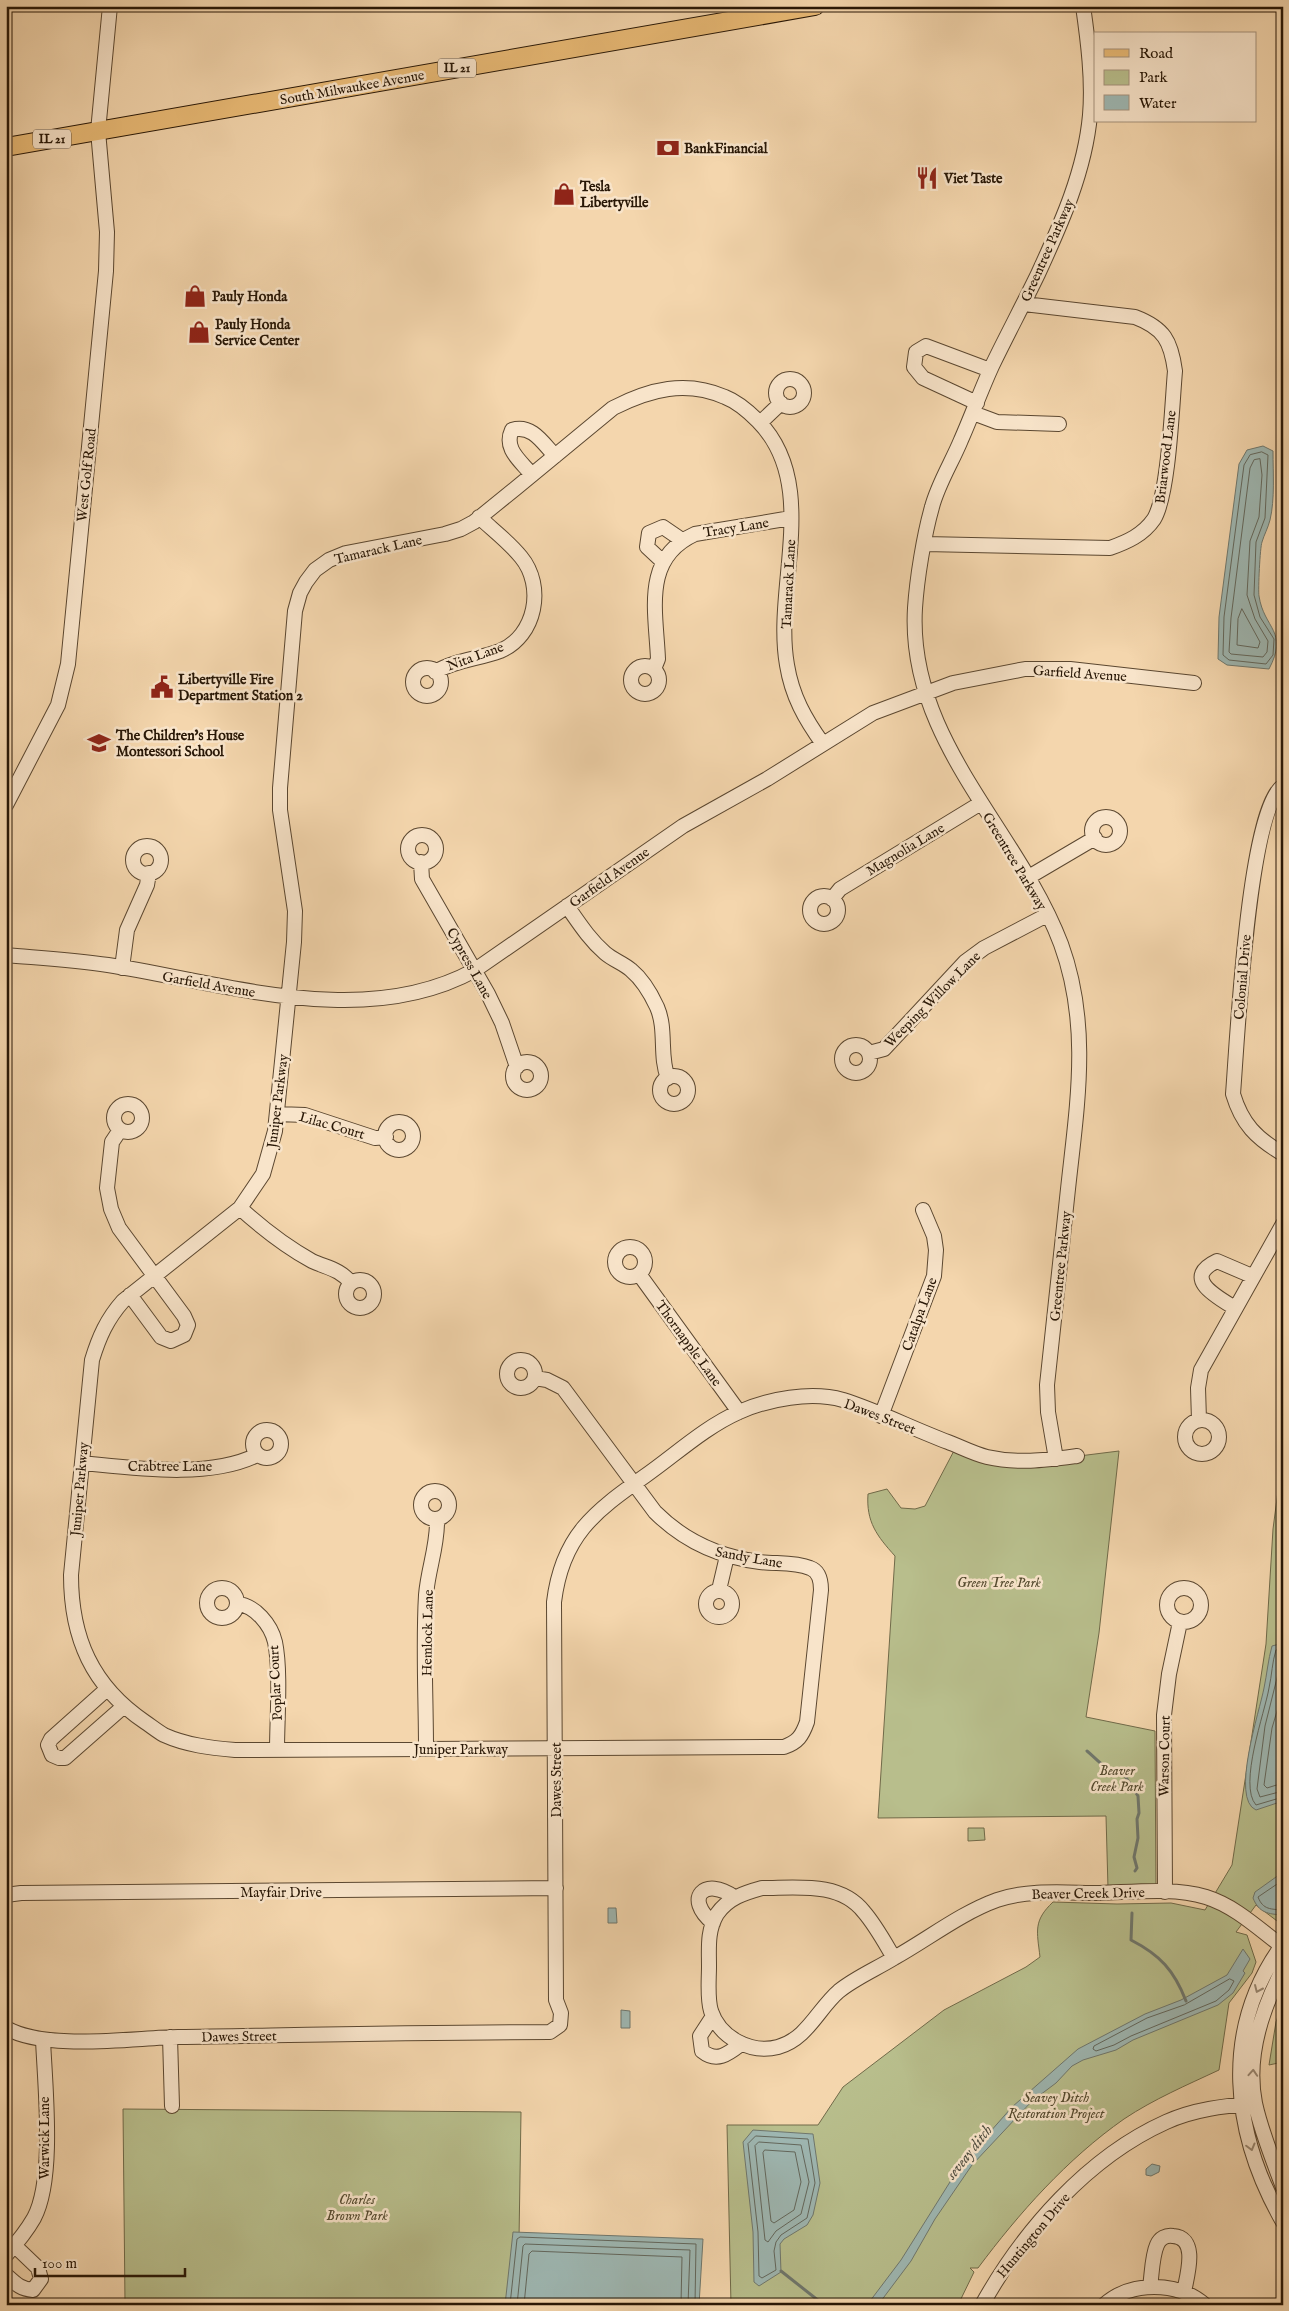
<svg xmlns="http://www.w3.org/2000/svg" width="1289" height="2311" font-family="'IM FELL English',serif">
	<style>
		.green { fill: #b8be8c; stroke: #706a49 }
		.water { fill: #9eb7b2; stroke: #6f776d }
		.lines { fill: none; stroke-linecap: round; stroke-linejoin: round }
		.shore { stroke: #63675c; stroke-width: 1 }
		.stream { stroke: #6f776d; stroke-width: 3 }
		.minor-casing { stroke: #5b4730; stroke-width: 16 }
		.major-casing { stroke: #281706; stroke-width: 20 }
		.minor { stroke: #f8e4ca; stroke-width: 14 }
		.major { stroke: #eabb76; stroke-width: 18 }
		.oneway { stroke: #9a8872 }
		.labels { text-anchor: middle; stroke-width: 5; stroke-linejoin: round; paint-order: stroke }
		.shield { fill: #f8e4ca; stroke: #665441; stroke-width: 1 }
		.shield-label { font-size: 12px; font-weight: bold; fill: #281706 }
		.street-label { font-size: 14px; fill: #281706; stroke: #f8e4ca }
		.poi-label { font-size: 14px; font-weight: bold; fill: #281706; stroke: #f8e4ca; text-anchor: start }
		.park-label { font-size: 14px; font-style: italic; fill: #53492e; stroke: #f8e4ca }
		.water-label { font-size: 15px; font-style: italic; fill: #514f42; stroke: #f8e4ca }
	</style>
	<rect width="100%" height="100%" fill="#f4d6ad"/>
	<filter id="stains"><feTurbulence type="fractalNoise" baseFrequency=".004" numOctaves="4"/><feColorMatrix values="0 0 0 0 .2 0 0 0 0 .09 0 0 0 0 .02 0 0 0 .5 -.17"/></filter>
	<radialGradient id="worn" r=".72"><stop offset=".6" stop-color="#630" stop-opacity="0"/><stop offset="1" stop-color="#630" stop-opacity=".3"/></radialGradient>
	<path class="green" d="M957,1445L984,1456L1071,1457L1119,1451L1099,1633L1086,1717L1155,1731L1156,1892L1108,1888L1106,1816L878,1818L895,1556C877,1536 866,1522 868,1494L887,1489L901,1508L915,1509L925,1506Z
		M1283,1453V1922L1281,1924L1256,1905L1236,1932L1247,1935L1256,1962L1252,1973L1229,2003L1219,2070C1187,2085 1154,2099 1124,2119C1067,2159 1019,2213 978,2268H970L974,2272L958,2305H731L727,2125H818L843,2087L944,2010L1026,1967L1040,1957C1037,1931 1033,1921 1053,1902L1117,1904L1171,1903L1205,1910L1232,1865L1266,1644L1273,1529Z
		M968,1828H984L985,1840L968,1841Z
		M1283,2002V2062L1269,2065L1276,2022Z
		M123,2109L521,2112L518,2303L125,2302Z"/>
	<path class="water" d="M1263,446L1273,451C1273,473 1275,499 1270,520C1268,528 1264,535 1262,542C1260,547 1258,590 1259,596C1264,629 1289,631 1269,669L1227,665L1218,659L1219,617L1239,464L1247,450Z
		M1283,1643V1801L1256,1810C1230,1799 1260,1710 1264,1688C1267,1674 1268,1660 1272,1646Z
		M1283,1872V1915C1268,1914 1259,1913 1253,1898L1255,1892Z
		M608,1908H616L617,1923H608Z
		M1243,1949L1250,1959L1243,1971L1245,1973L1233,1993L1218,2005L1133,2040L1116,2050L1083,2060L1072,2066L1056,2083L1032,2101L972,2165L935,2219L911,2261L878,2305H867L901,2260L960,2166L1012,2107L1078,2049L1145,2014L1181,2000L1227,1975Z
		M621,2010L630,2011V2028H621Z
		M753,2130L813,2134L820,2183L813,2215L807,2225L784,2239L780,2244L781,2272L759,2286L754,2282L753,2232L743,2142Z
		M1152,2164L1160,2166L1159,2172L1151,2176L1146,2175V2169Z
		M513,2232L703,2239L699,2305H505Z"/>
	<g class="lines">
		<path class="shore" d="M1262,452L1268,455L1265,518L1256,542L1254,595L1260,617L1274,639L1273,655L1266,664L1229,660L1223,655L1224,617L1244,465L1250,455Z
			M1260,459L1262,475L1259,517L1250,541L1247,595L1255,619L1268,641L1267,652L1263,657L1231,654L1229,652L1231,618L1250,468L1254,460Z
			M1242,609L1260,642L1258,648L1237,645L1238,619Z
			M1283,1648L1276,1650C1272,1662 1272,1675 1269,1688C1265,1712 1238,1785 1256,1805L1283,1797
			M1283,1654L1265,1726L1257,1789L1260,1797L1283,1791
			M1283,1691L1272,1728L1264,1785L1267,1788L1283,1783
			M1283,1880L1258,1897C1263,1910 1271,1909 1283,1910
			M1230,1979L1234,1981L1229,1990L1216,2001L1131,2036L1114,2045L1096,2051L1093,2049L1094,2046L1147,2018L1184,2005Z
			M756,2136L808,2139L815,2183L807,2218L781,2235L776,2242L774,2251L776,2270L762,2278L759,2276L758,2232L748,2144Z
			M759,2142L801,2145L809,2182L801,2214L776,2231L768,2242L765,2240L755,2146Z
			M765,2150L795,2152L801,2182L794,2210L774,2223L771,2221L763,2153Z
			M510,2305L517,2239L520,2237L696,2244L695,2305
			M517,2305L523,2246L525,2244L690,2250L688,2305
			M524,2305L529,2254L532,2251L682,2257L681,2305"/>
		<path class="stream" d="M1087,1751C1098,1760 1107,1773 1123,1773L1138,1796L1139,1813L1137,1819L1138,1838L1134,1857L1137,1868L1135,1871
			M1132,1913L1131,1940C1160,1955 1174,1970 1186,2001
			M781,2271L824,2305"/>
		<defs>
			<path id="minor" d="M776 393a14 14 0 1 1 28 0a14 14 0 1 1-28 0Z
				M977,403L923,378L914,367L916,352L926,346L990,370
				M973,413L997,422L1059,424
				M760,423L781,403
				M532,475C521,461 503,449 512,430C532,424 543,443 555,456
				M925,544L1110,548C1127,542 1143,535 1154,519C1169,494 1172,404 1175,371C1171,341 1164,328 1135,317L1024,304
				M662,561L647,547L649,533L663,527L682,540
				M631 680a14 14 0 1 1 28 0a14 14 0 1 1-28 0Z
				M413 682a14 14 0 1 1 28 0a14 14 0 1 1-28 0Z
				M654,669L658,659C656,611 642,558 695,534L791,518
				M435,672C455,660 479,659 500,651C536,636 545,586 521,557C509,542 493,530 479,517
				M1283,786C1248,808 1237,1045 1233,1094C1242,1124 1256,1138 1283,1154
				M6,805L58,705L68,664L106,271L107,232L98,131L110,6
				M1092 831a14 14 0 1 1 28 0a14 14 0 1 1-28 0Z
				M408 849a14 14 0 1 1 28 0a14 14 0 1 1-28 0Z
				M133 860a14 14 0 1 1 28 0a14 14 0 1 1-28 0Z
				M421,862L422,879L488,994L502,1023L517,1067
				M1027,878L1095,838
				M810 910a14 14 0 1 1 28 0a14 14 0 1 1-28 0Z
				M832,899L840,889L981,803
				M567,906C579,923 589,939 605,953C613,960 623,963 631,970C642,979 651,994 657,1007C667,1030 659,1056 668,1078
				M6,955C40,958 74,960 108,965C225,983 364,1031 475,970L683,826L767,779L873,713L953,683L1025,669H1070L1194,683
				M122,968L127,930L147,885L149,873
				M842 1059a14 14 0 1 1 28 0a14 14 0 1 1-28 0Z
				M869,1053L884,1049L965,962L984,948L1047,915
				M513 1076a14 14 0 1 1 28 0a14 14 0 1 1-28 0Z
				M660 1090a14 14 0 1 1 28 0a14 14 0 1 1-28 0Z
				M114 1118a14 14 0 1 1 28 0a14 14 0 1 1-28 0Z
				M277,1114L305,1115L375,1138L386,1137
				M385 1136a14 14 0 1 1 28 0a14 14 0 1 1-28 0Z
				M120,1130L112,1142L107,1188L111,1209L119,1228L184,1316L188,1325L184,1335L171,1341L161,1337L130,1295
				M240,1208C262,1228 285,1246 312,1261C327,1268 340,1269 351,1283
				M615 1262a15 15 0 1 1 30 0a15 15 0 1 1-30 0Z
				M639,1274L739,1412
				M346 1294a14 14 0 1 1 28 0a14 14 0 1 1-28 0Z
				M1235,1308C1217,1297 1181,1278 1217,1261L1252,1276
				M507 1374a14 14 0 1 1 28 0a14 14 0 1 1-28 0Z
				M535,1378L547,1380L563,1388L655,1512C684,1541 719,1557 760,1562C776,1564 795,1562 810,1568C819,1571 821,1581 821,1590L807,1722C802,1736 798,1742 784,1747L235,1750C211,1748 186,1745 164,1735C157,1731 151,1726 145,1722C92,1686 71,1638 71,1575L92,1360C99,1337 107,1319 123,1301L240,1208L263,1174L275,1131L294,942L295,911L280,810V788L295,611L300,593L306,582L315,570L329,560L346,553L445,534L461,529L474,522L516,488L613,408C650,389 686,380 725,397C738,402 748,411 758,421C821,485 773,587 787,665C792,696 805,719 823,744
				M881,1416L934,1276L936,1250L934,1236L923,1210
				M1185 1437a17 17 0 1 1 34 0a17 17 0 1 1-34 0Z
				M1199,1420L1198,1388L1201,1370L1283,1224
				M253 1444a14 14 0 1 1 28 0a14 14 0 1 1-28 0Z
				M1056,1459L1048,1412L1047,1385C1054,1320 1061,1255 1068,1189C1077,1105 1091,1026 1061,944C1017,828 907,740 915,608C917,578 924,535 932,507C938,484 952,462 961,440C972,415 981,390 992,366C1007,335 1023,305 1038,274C1061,224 1085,171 1090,115C1093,80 1088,41 1083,6
				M82,1463C134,1468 209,1479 257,1455
				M421 1505a14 14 0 1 1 28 0a14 14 0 1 1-28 0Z
				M1167 1605a17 17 0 1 1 34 0a17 17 0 1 1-34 0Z
				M207 1603a15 15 0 1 1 30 0a15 15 0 1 1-30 0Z
				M719,1590L727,1556
				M706 1604a13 13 0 1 1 26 0a13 13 0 1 1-26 0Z
				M237,1604C255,1605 271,1625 275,1642C281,1671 277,1719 277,1750
				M107,1689L51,1739L48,1745L52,1755L59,1758H65L123,1707
				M426,1749C426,1698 423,1646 426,1595C428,1569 438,1545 437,1519
				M762,1888C796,1888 840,1881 864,1912C876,1926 885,1943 894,1958C876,1969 855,1978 839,1991C818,2009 807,2039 778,2047C751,2054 720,2038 711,2011C707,1998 709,1980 709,1966C709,1948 707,1931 717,1914C728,1898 744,1893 762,1888Z
				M1165,1892L1164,1715L1169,1674L1180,1622
				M6,1895L21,1893L556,1888
				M713,1923C683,1898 705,1876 734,1897
				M1283,1944C1220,2030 1232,2133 1283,2222
				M894,1958C928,1939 961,1913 997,1900C1029,1889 1067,1893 1100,1893C1134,1892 1173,1887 1206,1897C1235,1906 1259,1929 1283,1947
				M1283,1969C1262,2009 1246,2058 1255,2103C1261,2131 1273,2160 1283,2187
				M713,2016L700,2036L702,2051C717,2063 728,2054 741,2044
				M6,2028C47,2051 131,2038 178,2037C302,2035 426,2032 550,2032L560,2025L561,2013L556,2000L554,1602C562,1536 594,1512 645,1476C675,1455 705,1427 739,1412C768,1399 811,1391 843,1400C878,1411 913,1429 948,1442C961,1447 974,1454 987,1457C1018,1464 1046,1460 1077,1456
				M170,2037L172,2106
				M6,2255C16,2244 26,2232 34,2218C55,2179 45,2086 43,2040
				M6,2275C15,2283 20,2289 33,2290L41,2279L38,2268L15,2246
				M1150,2287C1152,2274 1152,2256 1157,2245C1160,2238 1166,2235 1173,2236C1199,2238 1187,2275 1184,2292
				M982,2305C1023,2231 1088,2157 1166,2122C1194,2109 1225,2106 1255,2103
				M1104,2305C1131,2281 1177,2281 1205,2305"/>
			<path id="major" d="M6,147L815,6"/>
		</defs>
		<use href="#minor" class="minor-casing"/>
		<use href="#major" class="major-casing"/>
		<use href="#minor" class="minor"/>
		<use href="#major" class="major"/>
	</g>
	<defs><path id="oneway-chevron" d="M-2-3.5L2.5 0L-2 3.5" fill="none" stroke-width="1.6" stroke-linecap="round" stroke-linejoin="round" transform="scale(1.25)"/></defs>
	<g class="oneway">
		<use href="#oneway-chevron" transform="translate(1258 1989) rotate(114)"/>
		<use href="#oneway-chevron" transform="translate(1253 2073) rotate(-86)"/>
		<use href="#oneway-chevron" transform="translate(1251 2147) rotate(75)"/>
	</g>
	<defs>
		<symbol id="bank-bare" viewBox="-9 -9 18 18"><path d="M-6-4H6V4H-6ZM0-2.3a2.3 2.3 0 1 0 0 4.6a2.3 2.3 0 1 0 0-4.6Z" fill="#8f2418" stroke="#f8e4ca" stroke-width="2.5" paint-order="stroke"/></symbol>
		<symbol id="restaurant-bare" viewBox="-9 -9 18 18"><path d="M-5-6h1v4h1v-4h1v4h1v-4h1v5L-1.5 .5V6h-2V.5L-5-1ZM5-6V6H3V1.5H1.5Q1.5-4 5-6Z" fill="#8f2418" stroke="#f8e4ca" stroke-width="2.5" paint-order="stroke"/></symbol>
		<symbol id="shop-bare" viewBox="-9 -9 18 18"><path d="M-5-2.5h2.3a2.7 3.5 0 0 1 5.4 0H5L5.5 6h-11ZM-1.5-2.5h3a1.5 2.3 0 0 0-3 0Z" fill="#8f2418" stroke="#f8e4ca" stroke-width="2.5" paint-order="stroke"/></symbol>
		<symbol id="civic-bare" viewBox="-9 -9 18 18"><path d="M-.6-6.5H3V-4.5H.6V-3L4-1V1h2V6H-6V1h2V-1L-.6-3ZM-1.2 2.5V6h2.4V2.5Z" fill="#8f2418" stroke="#f8e4ca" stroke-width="2.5" paint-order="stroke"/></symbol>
		<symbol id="school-bare" viewBox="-9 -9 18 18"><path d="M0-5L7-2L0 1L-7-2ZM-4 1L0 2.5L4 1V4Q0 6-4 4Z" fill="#8f2418" stroke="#f8e4ca" stroke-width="2.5" paint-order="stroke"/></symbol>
	</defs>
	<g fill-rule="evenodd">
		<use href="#bank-bare" x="652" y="132" width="32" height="32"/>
		<use href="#restaurant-bare" x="911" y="162" width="32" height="32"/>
		<use href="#shop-bare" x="548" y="178" width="32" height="32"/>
		<use href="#shop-bare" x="179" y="280" width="32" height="32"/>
		<use href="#shop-bare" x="183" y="316" width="32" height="32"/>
		<use href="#civic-bare" x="146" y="671" width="32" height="32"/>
		<use href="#school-bare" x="83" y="727" width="32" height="32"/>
	</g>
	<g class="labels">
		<g class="shield">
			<rect x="438" y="58.5" width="38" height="19" rx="4"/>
			<rect x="33" y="129.5" width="38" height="19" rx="4"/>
		</g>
		<g class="shield-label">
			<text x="457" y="72">IL 21</text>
			<text x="52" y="143">IL 21</text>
		</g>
		<g class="street-label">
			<text transform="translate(352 87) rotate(-10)" y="5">South Milwaukee Avenue</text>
			<text transform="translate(1047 250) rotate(-66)" y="5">Greentree Parkway</text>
			<text transform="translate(1165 457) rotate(-83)" y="5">Briarwood Lane</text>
			<text transform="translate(86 475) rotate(-84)" y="5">West Golf Road</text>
			<text transform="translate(736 527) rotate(-9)" y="5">Tracy Lane</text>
			<text transform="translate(378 549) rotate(-13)" y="5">Tamarack Lane</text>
			<text transform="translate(788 584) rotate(-87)" y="5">Tamarack Lane</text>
			<text transform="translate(475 656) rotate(-20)" y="5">Nita Lane</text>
			<text transform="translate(1080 673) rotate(4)" y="5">Garfield Avenue</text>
			<text transform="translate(905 849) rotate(-31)" y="5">Magnolia Lane</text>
			<text transform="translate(1015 861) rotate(59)" y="5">Greentree Parkway</text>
			<text transform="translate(609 877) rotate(-35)" y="5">Garfield Avenue</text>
			<text transform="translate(470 963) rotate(61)" y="5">Cypress Lane</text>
			<text transform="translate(1242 977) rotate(-85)" y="5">Colonial Drive</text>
			<text transform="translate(209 984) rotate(10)" y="5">Garfield Avenue</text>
			<text transform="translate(932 999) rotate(-45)" y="5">Weeping Willow Lane</text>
			<text transform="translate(277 1101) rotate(-83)" y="5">Juniper Parkway</text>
			<text transform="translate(332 1125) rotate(16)" y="5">Lilac Court</text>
			<text transform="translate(1060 1266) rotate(-84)" y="5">Greentree Parkway</text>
			<text transform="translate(919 1314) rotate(-70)" y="5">Catalpa Lane</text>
			<text transform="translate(689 1343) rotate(54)" y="5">Thornapple Lane</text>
			<text transform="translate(880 1416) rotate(21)" y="5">Dawes Street</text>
			<text x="170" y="1471">Crabtree Lane</text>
			<text transform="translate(79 1489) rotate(-85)" y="5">Juniper Parkway</text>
			<text transform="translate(749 1557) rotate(10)" y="5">Sandy Lane</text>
			<text transform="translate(427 1633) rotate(-89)" y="5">Hemlock Lane</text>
			<text transform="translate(275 1683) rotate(-93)" y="5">Poplar Court</text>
			<text x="461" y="1754">Juniper Parkway</text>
			<text transform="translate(1164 1756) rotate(-89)" y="5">Warson Court</text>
			<text transform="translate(556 1780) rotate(-90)" y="5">Dawes Street</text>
			<text x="281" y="1897">Mayfair Drive</text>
			<text transform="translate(1088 1893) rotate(-1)" y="5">Beaver Creek Drive</text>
			<text transform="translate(239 2036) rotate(-1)" y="5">Dawes Street</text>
			<text transform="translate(44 2138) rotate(-90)" y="5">Warwick Lane</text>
			<text transform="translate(1033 2235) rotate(-50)" y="5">Huntington Drive</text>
		</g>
		<g class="poi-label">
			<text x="684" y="153">BankFinancial</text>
			<text x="944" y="183">Viet Taste</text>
			<text x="580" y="191">Tesla<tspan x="580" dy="16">Libertyville</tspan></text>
			<text x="212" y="301">Pauly Honda</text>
			<text x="215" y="329">Pauly Honda<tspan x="215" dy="16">Service Center</tspan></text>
			<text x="178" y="684">Libertyville Fire<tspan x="178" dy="16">Department Station 2</tspan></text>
			<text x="116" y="740">The Children's House<tspan x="116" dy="16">Montessori School</tspan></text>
		</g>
		<g class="park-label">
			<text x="999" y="1587">Green Tree Park</text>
			<text x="1117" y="1775">Beaver<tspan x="1117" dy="16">Creek Park</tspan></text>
			<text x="1056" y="2102">Seavey Ditch<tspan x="1056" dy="16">Restoration Project</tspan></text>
			<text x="357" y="2204">Charles<tspan x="357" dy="16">Brown Park</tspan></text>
		</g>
		<g class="water-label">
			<text transform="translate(969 2152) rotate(-52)" y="5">seveay ditch</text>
		</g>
	</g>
	<rect width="1289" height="2311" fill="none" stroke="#f4d6ad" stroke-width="25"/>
	<rect x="8" y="8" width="1274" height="2296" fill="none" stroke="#281706" stroke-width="2.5"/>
	<rect x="12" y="12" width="1264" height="2286" fill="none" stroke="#281706"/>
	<rect x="1094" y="32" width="162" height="90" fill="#f8e4ca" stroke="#a5927c"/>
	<rect x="1104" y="49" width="25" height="8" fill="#eabb76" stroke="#a5927c"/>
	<text x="1139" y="58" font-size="15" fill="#281706">Road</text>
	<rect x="1104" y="70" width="25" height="15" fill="#b8be8c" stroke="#a5927c"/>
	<text x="1139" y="82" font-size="15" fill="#281706">Park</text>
	<rect x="1104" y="95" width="25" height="15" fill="#9eb7b2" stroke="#a5927c"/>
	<text x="1139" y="108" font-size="15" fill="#281706">Water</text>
	<path d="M35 2268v8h150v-8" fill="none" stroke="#281706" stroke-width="2.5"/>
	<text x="42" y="2268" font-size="15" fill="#281706" stroke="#f8e4ca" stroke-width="4" paint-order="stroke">100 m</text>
	<rect width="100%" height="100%" filter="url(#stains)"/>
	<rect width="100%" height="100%" fill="url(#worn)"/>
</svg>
